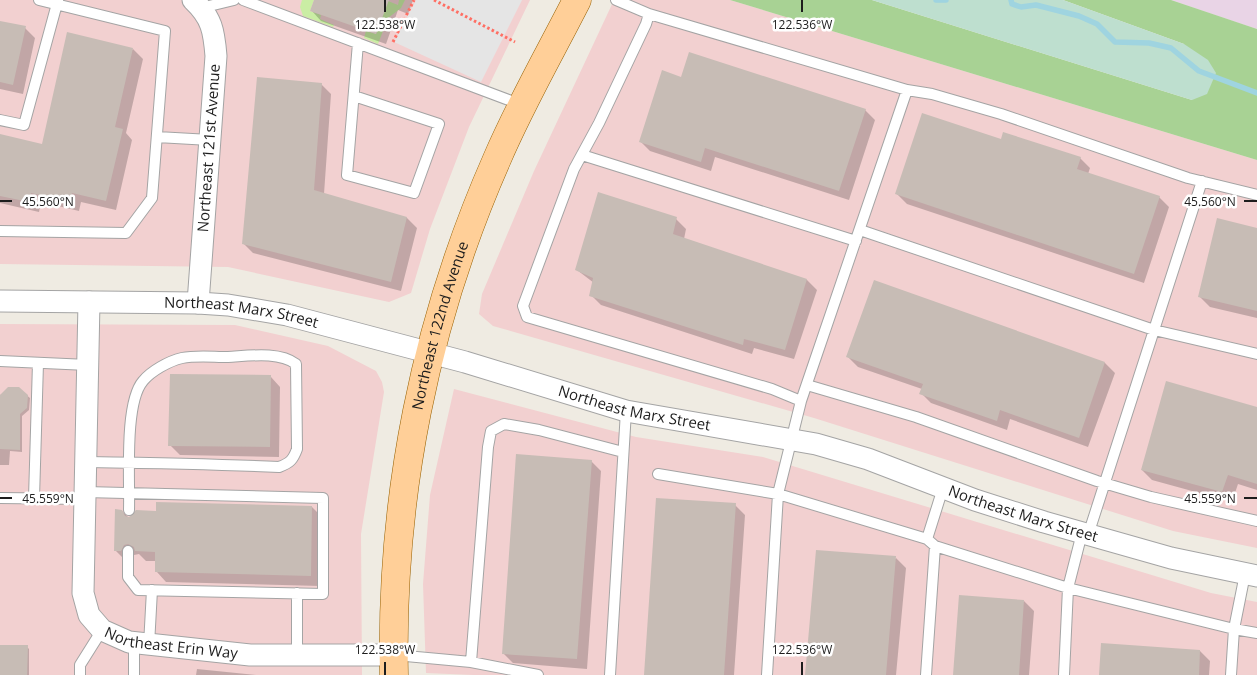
<svg xmlns="http://www.w3.org/2000/svg" width="1257" height="675" font-family="'Open Sans',sans-serif">
	<style>
		.commercial { fill: #f2d0d0 }
		.industrial { fill: #e9d4e6 }
		.grass { fill: #caeda4 }
		.forest { fill: #a8d294 }
		.wetland { fill: #bedfcf }
		.parking { fill: #e5e5e5 }
		.shadow { fill: #0003 }
		.lines { fill: none; stroke-linecap: round; stroke-linejoin: round }
		.stream { stroke: #9fd4e0; stroke-width: 5.5 }
		.building { fill: #c7bcb5 }
		.lane-casing { stroke: #a4a4a4; stroke-width: 12 }
		.street-casing { stroke: #a4a4a4; stroke-width: 23 }
		.primary-casing { stroke: #976000; stroke-width: 29 }
		.path { stroke: #ff6f64; stroke-width: 3; stroke-dasharray: 2.5 2.5; stroke-linecap: butt }
		.lane { stroke: #fff; stroke-width: 10 }
		.street { stroke: #fff; stroke-width: 21 }
		.primary { stroke: #ffcf98; stroke-width: 28 }
		.ticks { fill: none; stroke: #1d1d1d; stroke-width: 2 }
		.labels { text-anchor: middle; stroke-width: 5; stroke-linejoin: round; paint-order: stroke }
		.street-label { font-size: 15px; fill: #1d1d1d; stroke: #fff }
		.ticks-label { font-size: 12px; text-anchor: middle; fill: #1d1d1d; stroke: #fff; stroke-width: 5; stroke-linejoin: round; paint-order: stroke }
	</style>
	<rect width="100%" height="100%" fill="#efebe2"/>
	<path class="commercial" d="M0,0H530L469,127L430,229L411,293L389,302L228,267L0,264Z
		M614,0H730L1257,160V548L1173,531L814,418L493,326L479,314L482,294L534,171Z
		M0,324L235,325L328,346L376,371L382,382L384,392L361,534L362,675H0Z
		M454,389L636,437L763,457L1211,593L1257,602V675H474L426,673L423,584L430,495Z"/>
	<path class="industrial" d="M1171,0H1257V29L1215,15Z"/>
	<path class="grass" d="M302,0H314L310,11L321,15L320,19L334,25L333,27L303,16L300,7Z
		M399,0H405L401,8L388,18L378,44L364,38L366,31L376,34L388,1L398,5Z"/>
	<path class="forest" d="M730,0H872L1192,100L1184,44L1063,0H1171L1257,29V160Z"/>
	<path class="wetland" d="M872,0H1063L1184,44L1208,60L1216,73L1207,94L1192,100Z"/>
	<path class="parking" d="M416,0H522L481,82L394,42Z"/>
	<path class="shadow" d="M315,0H413L408,14L398,10L386,44L321,21L312,11Z
		M0,22L25,28L35,38L23,94L0,89Z
		M133,49L143,59L126,133L132,140L116,210L81,202L79,211L41,202L39,212L0,203V135L42,145Z
		M681,78L865,110L875,120L849,200L715,157L711,171L650,151L640,141Z
		M321,84L331,94L324,194L407,218L417,228L401,291L253,253L243,243Z
		M1002,141L1080,158L1090,168L1088,174L1159,197L1169,207L1144,283L907,204L897,194Z
		M676,219L686,229L684,239L807,280L817,290L794,359L754,348L752,354L601,305L591,295L594,283L577,270Z
		M1257,229V318L1210,307L1200,297Z
		M848,357L1105,363L1115,373L1088,447L1010,419L1007,430L931,403L921,393L922,389L858,367Z
		M271,377L280,387L279,457L180,455L170,445Z
		M18,388L30,398L29,410L22,416V452L10,451L9,465H0V395Z
		M1257,409V490L1238,484L1232,502L1152,480L1142,470Z
		M591,461L601,471L587,669L513,663L503,653Z
		M735,505L745,515L734,675H645Z
		M312,507L322,517L320,586L166,582L157,572V561H146L139,554L134,555L131,560H125L115,550L122,511L129,518Z
		M896,558L906,568L896,675H807Z
		M1024,601L1034,611L1029,675H954Z
		M0,646L27,647L29,649V675H0Z
		M1200,651L1210,661L1209,675H1100Z
		M197,669L256,675H196Z"/>
	<g class="lines">
		<path class="stream" d="M936,0H946
			M1011,0L1012,4L1021,7L1036,5L1079,16L1097,24L1115,42L1149,43L1171,48L1199,71L1257,93"/>
	</g>
	<path class="building" d="M314,0H389L376,34L310,11Z
		M0,21L26,26L13,85L0,82Z
		M67,32L133,48L115,127L123,129L106,201L72,193L70,202L31,193L29,202L0,196V134L42,144Z
		M689,52L866,109L839,191L705,148L701,162L639,142L662,70L681,77Z
		M257,77L322,83L314,190L407,217L391,282L242,244Z
		M922,113L1001,139L1003,132L1081,157L1077,169L1160,196L1134,274L895,194Z
		M598,192L677,217L673,234L807,279L785,350L744,339L743,345L589,296L593,278L575,270Z
		M1217,218L1257,228V311L1198,297Z
		M874,280L1105,362L1079,438L1000,410L997,421L919,394L923,384L846,357Z
		M170,374L271,375L270,447L168,446Z
		M1166,381L1257,407V484L1228,475L1222,492L1141,470Z
		M8,387H19L28,395L27,408L20,414V450L0,449V395Z
		M516,454L592,460L577,659L502,654Z
		M656,498L736,503L724,675H644Z
		M156,502L312,506L311,576L155,572V552L135,551L134,547L128,544L124,545L121,551H114L115,509L122,510L125,516L129,517L136,510L156,511Z
		M816,550L896,556L886,675H805Z
		M959,595L1024,600L1019,675H953Z
		M1101,643L1200,650L1199,675H1099Z
		M0,645H28L27,675H0Z"/>
	<g class="lines">
		<defs>
			<path id="lane" d="M243,0L522,105
				M616,0L649,14L646,24L599,123L574,169L523,306L527,317L772,389L801,401L778,494L767,675
				M201,8L234,0
				M649,14L907,90L801,401
				M907,90L932,94L1001,114L1188,178L1257,195
				M354,96L439,124L414,193L347,175L358,43
				M0,120L24,125L58,0
				M157,137L210,140
				M582,155L856,241
				M860,230L1154,330L1257,354
				M0,231L126,233L152,198L165,31L39,0
				M0,361L88,365
				M807,385L916,417L1097,481L1151,497L1257,521
				M86,462C150,463 215,464 279,467C290,463 293,460 297,449L296,364C279,351 248,356 228,357C213,357 196,355 182,358C169,361 151,371 143,381C124,403 130,480 129,510
				M658,474L778,494L927,539L943,488
				M85,492L323,498V594L138,590L128,577V551
				M0,498L85,499
				M34,498L38,363
				M1088,535L1202,181
				M927,539L935,546L1068,588L1082,533
				M1245,574L1234,629L1257,633
				M297,593V656
				M149,645L152,590
				M395,655L471,662L538,675
				M471,662L488,447L491,431L504,424L539,430L623,452
				M80,675V665L102,630
				M134,675V643
				M610,675L626,411
				M926,675L935,546
				M1064,675L1068,588L1234,629L1231,675"/>
			<g id="street">
				<path d="M193,0C212,18 214,31 216,56L198,303"/>
				<path id="s1" d="M0,301L198,303L228,305L287,315L465,362L626,411L816,444L868,459L975,500L1044,522L1171,558L1257,576"/>
				<path id="s2" d="M89,302L83,593L89,615L102,630L129,642L250,655H394"/>
			</g>
			<g id="primary">
				<path id="s3" d="M394,675C390,497 425,322 497,159C520,105 550,53 577,0"/>
			</g>
		</defs>
		<use href="#lane" class="lane-casing"/>
		<use href="#street" class="street-casing"/>
		<use href="#primary" class="primary-casing"/>
		<path class="path" d="M434,0L515,42
			M393,42L414,0"/>
		<use href="#lane" class="lane"/>
		<use href="#street" class="street"/>
		<use href="#primary" class="primary"/>
	</g>
	<path class="ticks" d="M385,0V12M802,0V12M0,201H12M1244,201H1257M0,498H12M1244,498H1257M385,662V675M802,662V675"/>
	<g class="labels">
		<g class="street-label">
			<text transform="translate(209 148) rotate(-86)" y="5">Northeast 121st Avenue</text>
			<text dy="5" stroke="none"><textPath href="#s1" startOffset="242">Northeast Marx Street</textPath></text>
			<text dy="5" stroke="none"><textPath href="#s3" startOffset="354">Northeast 122nd Avenue</textPath></text>
			<text dy="5" stroke="none"><textPath href="#s1" startOffset="648">Northeast Marx Street</textPath></text>
			<text dy="5" stroke="none"><textPath href="#s1" startOffset="1052">Northeast Marx Street</textPath></text>
			<text dy="5" stroke="none"><textPath href="#s2" startOffset="405">Northeast Erin Way</textPath></text>
		</g>
	</g>
	<g class="ticks-label">
		<text x="385" y="29">122.538°W</text>
		<text x="802" y="29">122.536°W</text>
		<text x="48" y="206">45.560°N</text>
		<text x="1210" y="206">45.560°N</text>
		<text x="48" y="503">45.559°N</text>
		<text x="1210" y="503">45.559°N</text>
		<text x="385" y="654">122.538°W</text>
		<text x="802" y="654">122.536°W</text>
	</g>
</svg>
